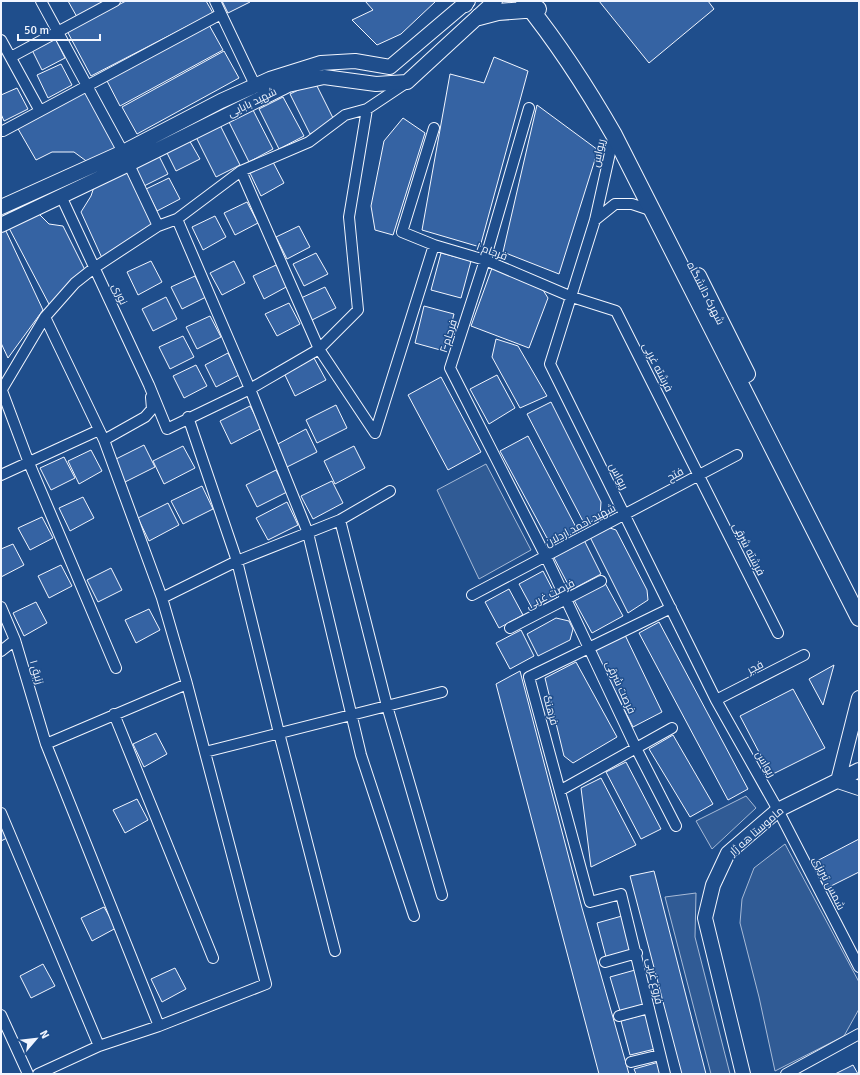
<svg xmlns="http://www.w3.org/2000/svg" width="860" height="1075" font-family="Signika,Cairo,sans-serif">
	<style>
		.built { fill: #305b95; stroke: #a8bbd7 }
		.building { fill: #3563a3; stroke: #f2f6ff }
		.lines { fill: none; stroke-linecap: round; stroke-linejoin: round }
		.minor-casing { stroke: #f2f6ff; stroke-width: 12 }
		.secondary-casing { stroke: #f2f6ff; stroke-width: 16 }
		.primary-casing { stroke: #f2f6ff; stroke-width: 18 }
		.minor { stroke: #1f4e8c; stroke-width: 10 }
		.secondary { stroke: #1f4e8c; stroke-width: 14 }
		.primary { stroke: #1f4e8c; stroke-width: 16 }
		.labels { text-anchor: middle; stroke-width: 3; stroke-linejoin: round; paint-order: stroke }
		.street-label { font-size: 11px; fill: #f2f6ff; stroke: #1f4e8c }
	</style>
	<rect width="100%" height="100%" fill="#1f4e8c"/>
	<path class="built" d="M486,464L531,550L479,579L437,490Z
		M746,796L756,808L712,849L696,821Z
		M785,844L859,982V1009L844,1036L775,1071L759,997L740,923L742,899L754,868Z
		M696,893L695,937L730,1074H711L665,897Z"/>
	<path class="building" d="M68,1H105L77,17Z
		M126,1H206L213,13L91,76L67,31Z
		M222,1H250V2L228,13Z
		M365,1H436L401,34L377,45L352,20L373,10Z
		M599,1H708L714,9L649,63Z
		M208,23L223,50L120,106L106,79Z
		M54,36L65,58L42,70L31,48Z
		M224,51L239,78L137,134L122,107Z
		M494,57L528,71L480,247L422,230L450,74L484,83Z
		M61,64L72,85L48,98L37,75Z
		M315,82L335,122L310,134L290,94Z
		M17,88L28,109L4,121L1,114V95Z
		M85,91L116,149L89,163L74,152H52L36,160L17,127Z
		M283,97L304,136L279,149L259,109Z
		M537,105L598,150L559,274L503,252Z
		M253,110L273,149L249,162L229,122Z
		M403,118L425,133L393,235L375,230L371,206L384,141Z
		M220,125L240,165L216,177L196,137Z
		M188,138L200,159L176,171L165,149Z
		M157,152L168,174L144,186L133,164Z
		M273,162L284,183L261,196L250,173Z
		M128,170L153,224L102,258L81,212L91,196L95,184Z
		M169,178L180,199L157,211L146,189Z
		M247,202L258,223L235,235L224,213Z
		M38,213L49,224L63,226L85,270L50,306L9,228Z
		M215,216L226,237L203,250L192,227Z
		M299,226L310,247L287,259L276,237Z
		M5,229L43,310L8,358L1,343V231Z
		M316,253L328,274L304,286L293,264Z
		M441,253L471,261L461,298L431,290Z
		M151,261L162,282L138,295L127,272Z
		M234,261L245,283L222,295L210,273Z
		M276,265L288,286L264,299L253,276Z
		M492,268L543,290L548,298L529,348L471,326Z
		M195,276L206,297L182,309L171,287Z
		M325,287L336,308L312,320L301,298Z
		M166,297L177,319L153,331L142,309Z
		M289,303L300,324L277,336L265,314Z
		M424,306L454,314L444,351L415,343Z
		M210,316L221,337L197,349L186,327Z
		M183,336L194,357L170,369L159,347Z
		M496,339L518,346L547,396L520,408L492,357Z
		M228,353L239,375L216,387L205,365Z
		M314,358L326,380L295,396L284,373Z
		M196,365L207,386L184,398L173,376Z
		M497,375L515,408L489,424L470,389Z
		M441,377L481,452L448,470L408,395Z
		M551,402L601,502L600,517L585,525L527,414Z
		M336,405L347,428L317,443L306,420Z
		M250,406L262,428L231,444L220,421Z
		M306,429L317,452L287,467L276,445Z
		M528,436L578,531L556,542L547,538L500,451Z
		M144,445L155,467L125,482L114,460Z
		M183,446L195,468L164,484L153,461Z
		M354,446L365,468L335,484L324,461Z
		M91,450L102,471L79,484L68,461Z
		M64,457L75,478L51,490L40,468Z
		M276,470L287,492L257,507L246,485Z
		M332,481L343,503L313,519L301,496Z
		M202,486L213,509L183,524L171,501Z
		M83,497L94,518L70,531L59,508Z
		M287,502L298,525L268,540L256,518Z
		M168,503L179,525L149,541L138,518Z
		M42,517L53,538L30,550L18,528Z
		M607,527L616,530L647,590L648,600L628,613L590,537Z
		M584,540L601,574L571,590L553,556Z
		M13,544L24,565L1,577V549Z
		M61,565L72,586L49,598L38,576Z
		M111,568L122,590L98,602L87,580Z
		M543,571L557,598L533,610L519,584Z
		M605,583L623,616L592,633L574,600Z
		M509,589L523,615L499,628L485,602Z
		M36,602L47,623L24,636L13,613Z
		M149,609L160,630L136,643L125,620Z
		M556,618L569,621L573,629L570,640L538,656L527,634Z
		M659,622L748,789L728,800L639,633Z
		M521,630L534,656L510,669L496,643Z
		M625,635L662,712L633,727L595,651Z
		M576,662L617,737L573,763L564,756L545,678Z
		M834,665L823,705L809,679Z
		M520,671L582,908L629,1074H599L496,684Z
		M793,689L825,748L771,775L740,716Z
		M156,733L167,754L144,767L133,744Z
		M673,735L713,804L690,817L649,749Z
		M626,762L661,829L641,839L606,772Z
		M601,778L636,845L591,867L581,788Z
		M137,799L148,820L125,833L113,810Z
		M1,826L7,838L1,841Z
		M859,839V872L825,889L813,863Z
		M654,871L706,1074H682L630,876Z
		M104,907L116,928L92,941L81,918Z
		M622,916L631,950L606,957L597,923Z
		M43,964L55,986L31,998L20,976Z
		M175,968L186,989L162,1002L151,979Z
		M635,970L645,1004L620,1011L610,977Z
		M646,1014L655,1049L630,1055L621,1021Z
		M659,1062L662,1074H636L634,1069Z
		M853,1065L858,1074H835Z"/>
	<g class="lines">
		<defs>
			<path id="minor" d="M41,1L123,152L158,226
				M215,1L255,85
				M1,40L40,111
				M11,57L115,1
				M529,108L485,260L450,368L546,557L636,748L676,826
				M367,109L349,217L358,310L319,349L250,389L308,533L361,755L414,916
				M434,128L402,232L434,245L485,260L572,297L616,311L778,633
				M3,131L221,14
				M614,135L595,220L550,364L716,700L778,810L859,967
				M241,171L319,349L375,433
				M61,196L149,385L167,429L250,389L177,219
				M595,220L615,204H632L653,211
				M1,388L29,463L116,668
				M1,391L45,317L75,283L94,268L158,226L177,219L241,171L309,142L345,115L367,109L406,83
				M188,417L237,561L279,733L335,951
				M375,433L434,245
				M104,440L145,417L152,409L151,397
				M1,475L99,430
				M340,520L387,706L442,895
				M472,595L737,455
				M162,598L237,561L340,520L390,491
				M1,607L15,640L46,744L159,1026
				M510,628L601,581
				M1,651L15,640
				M716,700L804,655
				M114,714L213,958
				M46,744L187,684
				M205,752L442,692
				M561,790L672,728
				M1,813L99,1046
				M605,962L637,953
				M1,1015L28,1074
				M619,1016L649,1008
				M631,1062L660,1055
				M38,1074L99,1046L159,1026L266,984L187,684L162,598L104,440L45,317
				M665,1074L621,894L590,902L529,677L671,608
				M786,1074L859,1034"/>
			<path id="secondary" d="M1,207L123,152L221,101L270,79L321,63L355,61L390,67L468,1
				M1,225L129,164L288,85L324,77L376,84L407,82L495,1
				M859,698L838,781L859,788
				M743,1074L705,918L713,885L728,853L778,810L859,770"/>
			<path id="primary" d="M524,1C558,43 587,88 614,135L859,618
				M465,4L466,1
				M479,17L498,12L538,9
				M698,276L747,374"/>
		</defs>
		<use href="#minor" class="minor-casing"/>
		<use href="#secondary" class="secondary-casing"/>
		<use href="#primary" class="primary-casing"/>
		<use href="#minor" class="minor"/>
		<use href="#secondary" class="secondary"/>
		<use href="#primary" class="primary"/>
	</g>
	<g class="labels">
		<g class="street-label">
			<text transform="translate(252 102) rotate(-26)" y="4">شهید بابایی</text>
			<text transform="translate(598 153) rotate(-77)" y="4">ریواس</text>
			<text transform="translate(492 251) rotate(20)" y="4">فرجام ۱</text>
			<text transform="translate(706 293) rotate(63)" y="4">شهرک دانشگاه</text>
			<text transform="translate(120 294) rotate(65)" y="4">نوری</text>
			<text transform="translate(448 336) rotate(-72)" y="4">فرجام ۲</text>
			<text transform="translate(658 367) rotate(63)" y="4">فرشته غربی</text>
			<text transform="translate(675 474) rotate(-28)" y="4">فتح</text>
			<text transform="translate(619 476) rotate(63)" y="4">ریواس</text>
			<text transform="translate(580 525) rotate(-28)" y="4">شهید احمد اردلان</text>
			<text transform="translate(749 549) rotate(63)" y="4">فرشته شرقی</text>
			<text transform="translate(550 594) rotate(-27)" y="4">فرصت غربی</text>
			<text transform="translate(755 667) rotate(-27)" y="4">فجر</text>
			<text transform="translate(37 672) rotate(74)" y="4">زنبق ۱</text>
			<text transform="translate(621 687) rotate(65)" y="4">فرصت شرقی</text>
			<text transform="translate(551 710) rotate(74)" y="4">فرهنگ</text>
			<text transform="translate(766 764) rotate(61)" y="4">ریواس</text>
			<text transform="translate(756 831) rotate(-41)" y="4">ماموستا هه ژار</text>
			<text transform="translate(829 883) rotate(63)" y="4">شمس تبریزی</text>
			<text transform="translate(655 981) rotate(78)" y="4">فروغ غربی</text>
		</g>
	</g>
	<rect width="860" height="1075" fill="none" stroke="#f2f6ff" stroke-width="4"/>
	<g transform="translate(36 1039) rotate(62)" stroke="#1f4e8c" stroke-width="3" paint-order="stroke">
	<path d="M0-3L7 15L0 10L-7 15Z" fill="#f2f6ff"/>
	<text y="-6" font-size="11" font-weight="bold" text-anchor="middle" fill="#f2f6ff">N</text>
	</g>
	<path d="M18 34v6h82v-6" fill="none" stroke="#f2f6ff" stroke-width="2"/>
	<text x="24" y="34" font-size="12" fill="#f2f6ff" stroke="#1f4e8c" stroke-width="3" paint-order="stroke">50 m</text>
</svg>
